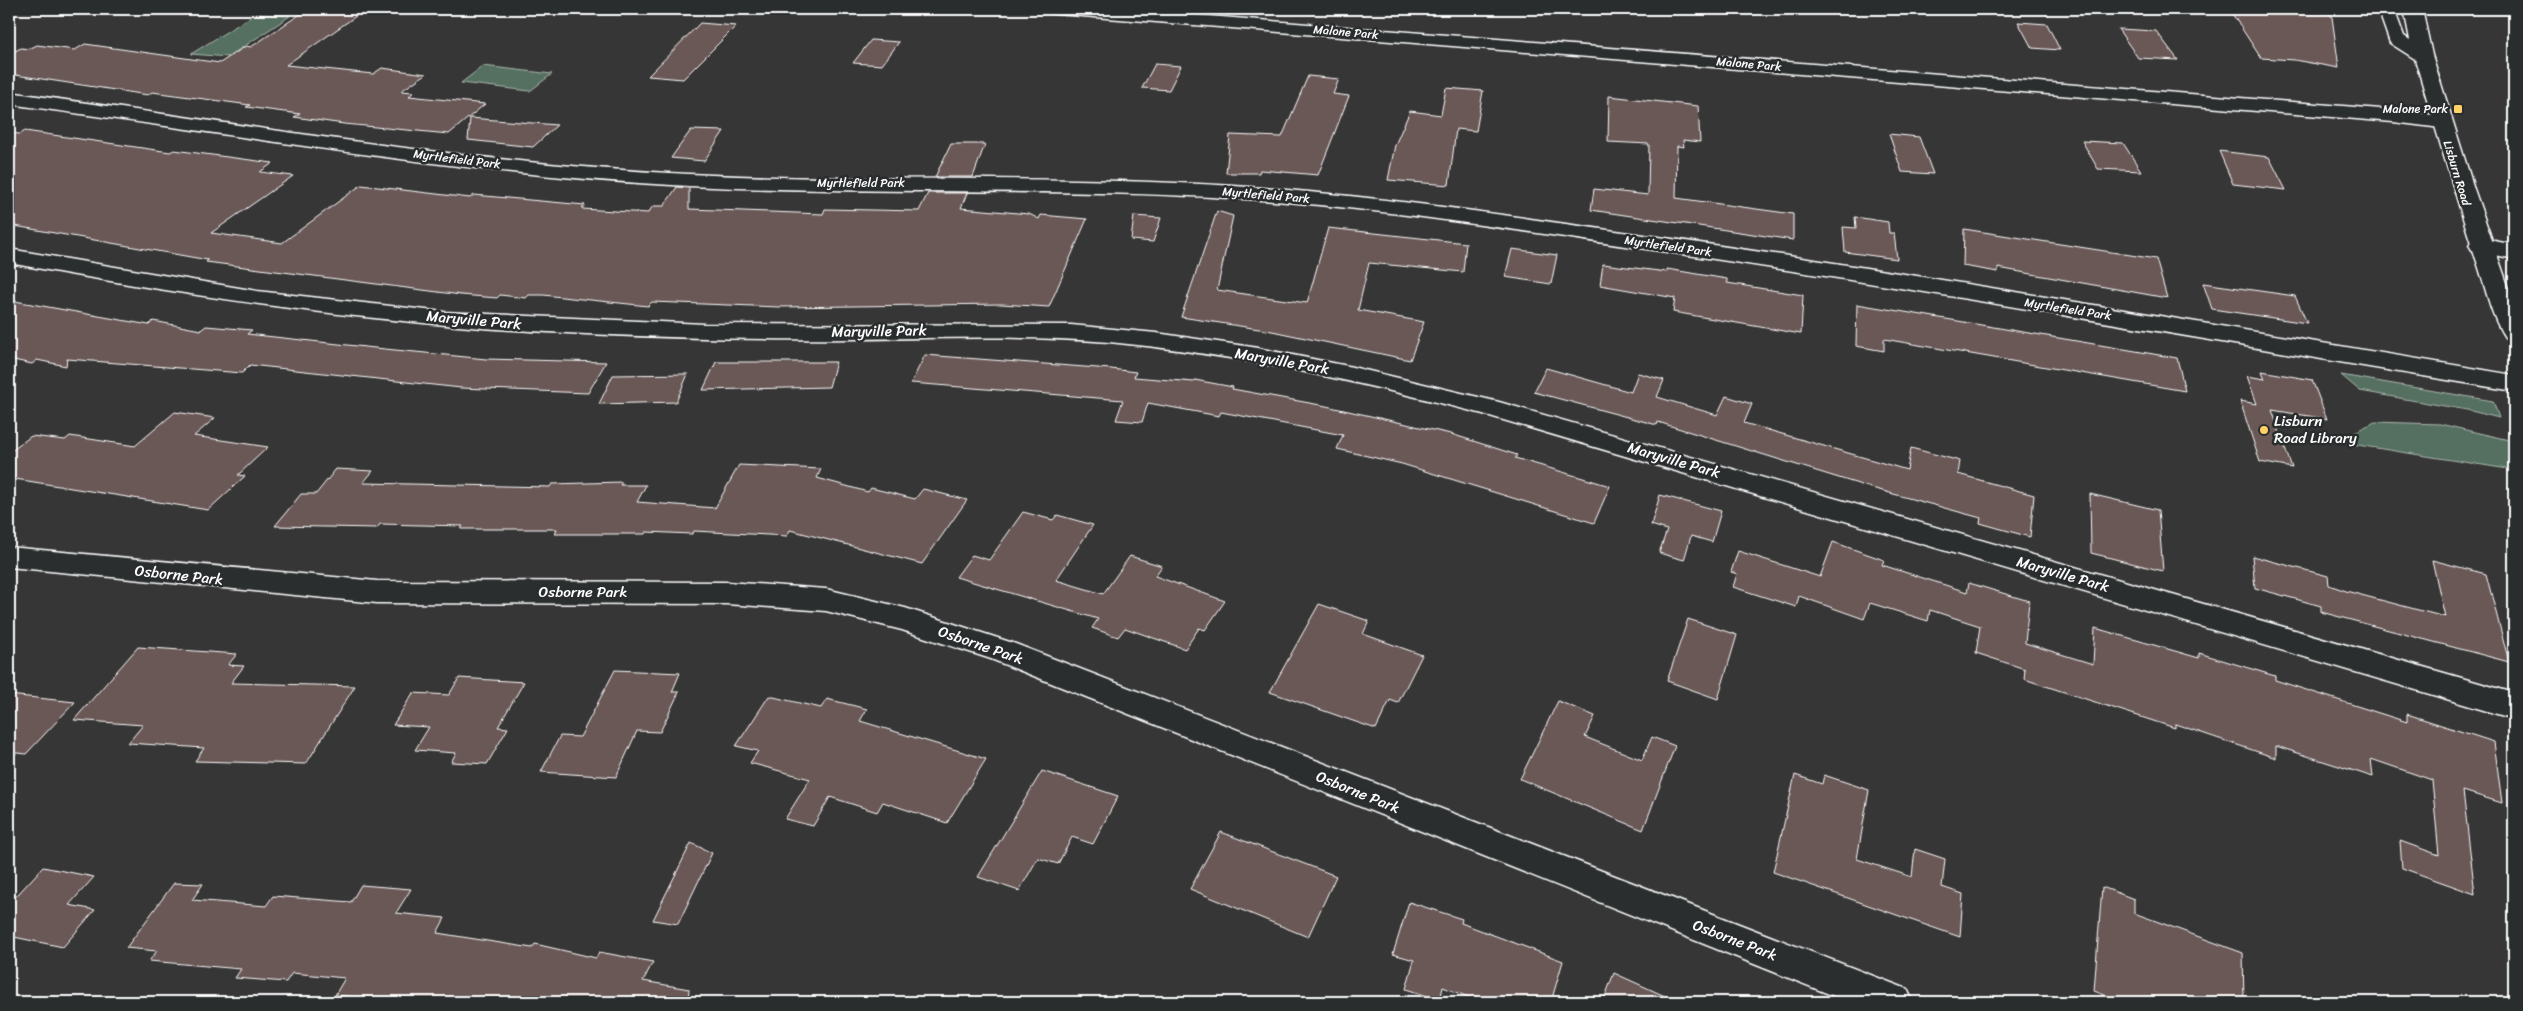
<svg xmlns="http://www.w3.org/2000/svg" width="2523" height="1011" font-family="Sriracha,sans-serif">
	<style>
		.green { fill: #557060; stroke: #aab8b0 }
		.building { fill: #6a5857; stroke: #fff }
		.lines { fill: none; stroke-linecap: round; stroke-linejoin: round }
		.street-casing { stroke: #fff; stroke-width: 3 }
		.primary-casing { stroke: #fff; stroke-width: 3 }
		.street { fill: #2a2d2e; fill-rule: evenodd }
		.primary { fill: #2a2d2e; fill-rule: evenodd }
		.poi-dot { fill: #ffd166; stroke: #2a2d2e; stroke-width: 2 }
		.labels { text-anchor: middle; stroke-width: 5; stroke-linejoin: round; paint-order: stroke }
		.far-street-label { font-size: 12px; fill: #fff; stroke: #2a2d2e }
		.far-poi-label { font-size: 12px; fill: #fff; stroke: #2a2d2e; text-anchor: end }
		.street-label { font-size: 15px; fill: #fff; stroke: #2a2d2e }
		.poi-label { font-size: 15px; fill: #fff; stroke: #2a2d2e; text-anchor: start }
	</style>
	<rect width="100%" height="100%" fill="#373636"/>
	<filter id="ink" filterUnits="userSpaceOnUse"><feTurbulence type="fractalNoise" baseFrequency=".02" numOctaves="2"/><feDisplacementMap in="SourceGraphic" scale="10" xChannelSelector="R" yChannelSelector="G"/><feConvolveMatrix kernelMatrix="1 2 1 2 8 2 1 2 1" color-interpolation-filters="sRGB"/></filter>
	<g filter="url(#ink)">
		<path class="green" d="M255,14L290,16L228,57L191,54Z
			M483,66L552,74L530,91L461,83Z
			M2341,375L2493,401L2499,418L2467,410L2360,391Z
			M2375,422L2440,424L2509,440L2514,456V470L2351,444L2346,436Z"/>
		<path class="building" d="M308,9H366L286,65L373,74L382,68L426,74L401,91L414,92L409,96L485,104L449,134L344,124L294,117L300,114L246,107L250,105L152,92L148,95L9,74V54L21,48L29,49L37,45L75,50L85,44L220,63L246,46L251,47Z
			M2229,9H2326L2332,17L2339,68L2294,60L2261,58Z
			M2018,22L2047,24L2060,50L2032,48Z
			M700,23L736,26L683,79L648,76Z
			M2118,29L2156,31L2178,60L2138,58Z
			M871,40L899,42L882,65L853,63Z
			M1155,64L1181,66L1169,90L1142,88Z
			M1308,76L1339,79L1333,94L1349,96L1318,175L1260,170L1259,173H1226L1230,135L1282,137Z
			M1446,88L1483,91L1476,131L1456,129L1449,185L1388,180L1395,145L1410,111L1441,115Z
			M1609,96L1698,106L1700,142L1683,140L1684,147L1677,146L1676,198L1793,214V240L1591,210L1594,189L1648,195L1649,144L1608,142Z
			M470,118L557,125L533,147L468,140Z
			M691,130L724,131L704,161L671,158Z
			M25,131L170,152L174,150L273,163L260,172L293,176L211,233L282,243L361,185L470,198L474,195L585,205L582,209L648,213L653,206H664L677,187L689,188V209L823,214L825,209L919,211L928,193H967L961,208L1029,214L1039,219L1041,215L1087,219L1049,307L1001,304L779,307L652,302L648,306L543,295H529L526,298L500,295L497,298L461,295L206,262L208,260L9,225V133L20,134Z
			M1889,134L1919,137L1933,174L1902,172Z
			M2082,141L2123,143L2141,171L2098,169Z
			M951,144H985L973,177H935Z
			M2219,151L2269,157L2286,190L2233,184Z
			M1217,211L1233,216L1217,290L1307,303L1328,228L1466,243L1463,272L1369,263L1358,310L1424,322L1410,360L1272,331L1181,317Z
			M1134,216L1161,218L1153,242L1131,240Z
			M1855,217L1888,222L1889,233H1894L1897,259L1845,252L1843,227L1856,228Z
			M1964,229L2156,259L2167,298L1998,268V272L1963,266Z
			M1512,249L1557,255L1551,284L1505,277Z
			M1603,264L1667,272V269L1727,279V283L1803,295L1801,334L1673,312L1675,298L1600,285Z
			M2203,283L2295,296L2307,323L2212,309Z
			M9,300L149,325L153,321L201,330L206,326L252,330L247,334L375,348L486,359L606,362L588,393L461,388L250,365L242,373L67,359L66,366L37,360L32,364L9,359Z
			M1857,304L2177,358L2185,391L1884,339V351L1856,346Z
			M925,355L1111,369L1136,372L1134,377L1194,382L1195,380L1233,387L1232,389L1326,406L1451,434L1517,455L1515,458L1610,486L1594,523L1402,464L1337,449L1343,435L1221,412L1219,416L1148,403L1142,422L1116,420L1123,400L911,383Z
			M716,362H836L829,387L703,390Z
			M1546,368L1631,392L1638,373L1664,380L1657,397L1717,415L1726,396L1752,404L1744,423L1907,470L1911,448L1960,461L1958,474L2034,495L2030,537L1980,523L1981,518L1868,487L1658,422L1657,425L1534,392Z
			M2262,371L2312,380L2327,419L2272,410L2292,468L2260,462L2240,401L2257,404L2247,376L2265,379Z
			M688,374L676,402L599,404L613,375Z
			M175,412L215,418L194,436L268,447L238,475L245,476L208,510L9,478V453L31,436L65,440L70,436L135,446Z
			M739,465L821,469L817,478L868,492L871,488L915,499L923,489L967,500L922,564L790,530L787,536L694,531L692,534L646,532L645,534H555L557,529H461L463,526L380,524L377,528L275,526L301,494H316L336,469L373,471L363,483L550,487L552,484L622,482L620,485H646L637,502L715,508Z
			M2090,494L2158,510L2163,571L2091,553Z
			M1660,495L1721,511L1712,542L1691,536L1684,560L1659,553L1667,530L1651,525Z
			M1023,512L1053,520L1057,515L1093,525L1056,580L1103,594L1130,556L1162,566L1155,576L1225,601L1205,630L1199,628L1185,649L1125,628L1118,637L1092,628L1098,619L956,577L972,555L989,560Z
			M1833,542L1884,560L1882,565L1967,592L1969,583L2029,601L2025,643L2093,664L2095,628L2199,658V653L2275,676V680L2407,722V714L2494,742L2502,803L2463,791L2475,894L2402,868L2400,841L2439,855L2432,780L2371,759L2373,777L2276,746V758L2175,724V728L2024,679L2025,669L1976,653L1980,626L1930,610L1928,621L1870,603L1864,619L1799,596L1796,607L1733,587L1737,574L1731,572L1738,551L1820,577Z
			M2252,556L2328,576L2329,585L2346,591L2445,617L2432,560L2486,574L2509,662L2321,612V606L2255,588Z
			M1319,604L1369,621L1363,634L1422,655L1398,703L1390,700L1376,729L1270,692Z
			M1688,619L1737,635L1718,699L1667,681Z
			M138,647L237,654L228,665L244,666L231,683L355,686L306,764L195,761L204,748L128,743L143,725L74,720Z
			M615,670L680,673L672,692H679L660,732L637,731L616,777L541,772L560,736L580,737Z
			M459,678L524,682L498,727L508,728L487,764L451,762L456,753L415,750L429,727L393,725L413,693L449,695Z
			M9,695L75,702L26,754L9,752Z
			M769,696L821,708L827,699L867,709L860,721L986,759L947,823L883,802L877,812L830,797L813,826L785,819L810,779L750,763L758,751L736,746Z
			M1558,701L1595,716L1585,737L1642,760L1652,737L1675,746L1643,830L1520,779Z
			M1042,771L1118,796L1093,844L1072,837L1058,864L1038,858L1019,891L978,877Z
			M1795,775L1822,784L1824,775L1869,790L1857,859L1912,877L1915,849L1945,859L1942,887L1963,894L1960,937L1773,872Z
			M1221,832L1336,876L1308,937L1190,889Z
			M691,843L712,853L678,924L653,920Z
			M43,867L94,877L69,905L95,910L63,947L9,936V904Z
			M174,883L203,884L192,900L266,906L273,896L351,902L361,885L411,889L396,913L445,918L437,933L532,948L535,944L596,958L599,952L653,962L643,981L689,989L688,1002H418L335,995L345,978L292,973L286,982L235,978L241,969L149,961L157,951L126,948Z
			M2102,887L2134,899V913L2243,953L2244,1002H2123L2094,991Z
			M1409,902L1462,919L1461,923L1563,961L1551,1002H1481L1443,987L1440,1000L1406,989L1414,960L1393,954Z
			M1614,973L1678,1002H1603Z"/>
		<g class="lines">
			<defs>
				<path id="street" d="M1048,9H1119L2393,110L2441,116L2448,118L2451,122L2448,126L2441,128L2393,122L1057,14L1051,13Z
					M9,92C235,123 461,163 689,174C892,184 1095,172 1298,191C1411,201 1524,218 1637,234C1930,275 2222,327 2514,375V391C2218,343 1922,288 1625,246C1516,230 1407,213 1298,203C1095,185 892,196 689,186C461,175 235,134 9,104Z
					M2480,238L2514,245V259L2472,250L2469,245L2472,240Z
					M9,249L257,291L444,312L704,324L1071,325L1156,333L1252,347L1348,366L1499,402L2514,693V719L1483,414C1360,382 1236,354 1109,342C1025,335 940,338 855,339C766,340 676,338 586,334C392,326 200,299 9,263Z
					M9,547L377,581L726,582L826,589L905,608L1013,643L1894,984L1907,989L1913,1002H1849L991,659L902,630L826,611L726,604L377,603L9,567Z"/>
				<path id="primary" d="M2378,9H2394L2404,36L2410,40L2404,9H2422L2432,55L2474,189L2514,303V341L2506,339C2492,319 2486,290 2479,268C2456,199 2436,129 2415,59L2390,43Z"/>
			</defs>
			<use href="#street" class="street-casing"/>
			<use href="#primary" class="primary-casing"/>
			<use href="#street" class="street"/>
			<use href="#primary" class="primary"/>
		</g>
	</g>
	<g class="poi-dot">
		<rect x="2453" y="104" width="10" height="10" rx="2.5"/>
		<circle cx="2264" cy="430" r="5"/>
	</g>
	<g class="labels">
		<g class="far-street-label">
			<text transform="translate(1346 32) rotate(5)" y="4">Malone Park</text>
			<text transform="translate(1749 64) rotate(5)" y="4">Malone Park</text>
			<text transform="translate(457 159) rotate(7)" y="4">Myrtlefield Park</text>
			<text transform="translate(2457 173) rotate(73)" y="4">Lisburn Road</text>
			<text x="861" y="187">Myrtlefield Park</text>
			<text transform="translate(1266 195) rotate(5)" y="4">Myrtlefield Park</text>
			<text transform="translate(1668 246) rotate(8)" y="4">Myrtlefield Park</text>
			<text transform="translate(2068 309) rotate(9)" y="4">Myrtlefield Park</text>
		</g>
		<g class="far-poi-label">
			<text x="2448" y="113">Malone Park</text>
		</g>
		<g class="street-label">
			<text transform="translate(474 320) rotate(5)" y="5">Maryville Park</text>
			<text transform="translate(879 331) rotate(-1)" y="5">Maryville Park</text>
			<text transform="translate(1282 361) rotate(10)" y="5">Maryville Park</text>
			<text transform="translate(1674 460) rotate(16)" y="5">Maryville Park</text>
			<text transform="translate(2063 574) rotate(16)" y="5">Maryville Park</text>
			<text transform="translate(179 575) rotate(6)" y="5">Osborne Park</text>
			<text x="583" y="597">Osborne Park</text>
			<text transform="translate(981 645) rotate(19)" y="5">Osborne Park</text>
			<text transform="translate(1358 792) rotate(22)" y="5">Osborne Park</text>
			<text transform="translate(1735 940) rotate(21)" y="5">Osborne Park</text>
		</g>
		<g class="poi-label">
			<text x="2274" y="426">Lisburn<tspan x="2274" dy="17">Road Library</tspan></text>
		</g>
	</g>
	<rect width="2523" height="1011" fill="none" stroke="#2a2d2e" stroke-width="30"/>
	<rect x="15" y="15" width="2493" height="981" fill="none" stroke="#fff" stroke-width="2" filter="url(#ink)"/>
</svg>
